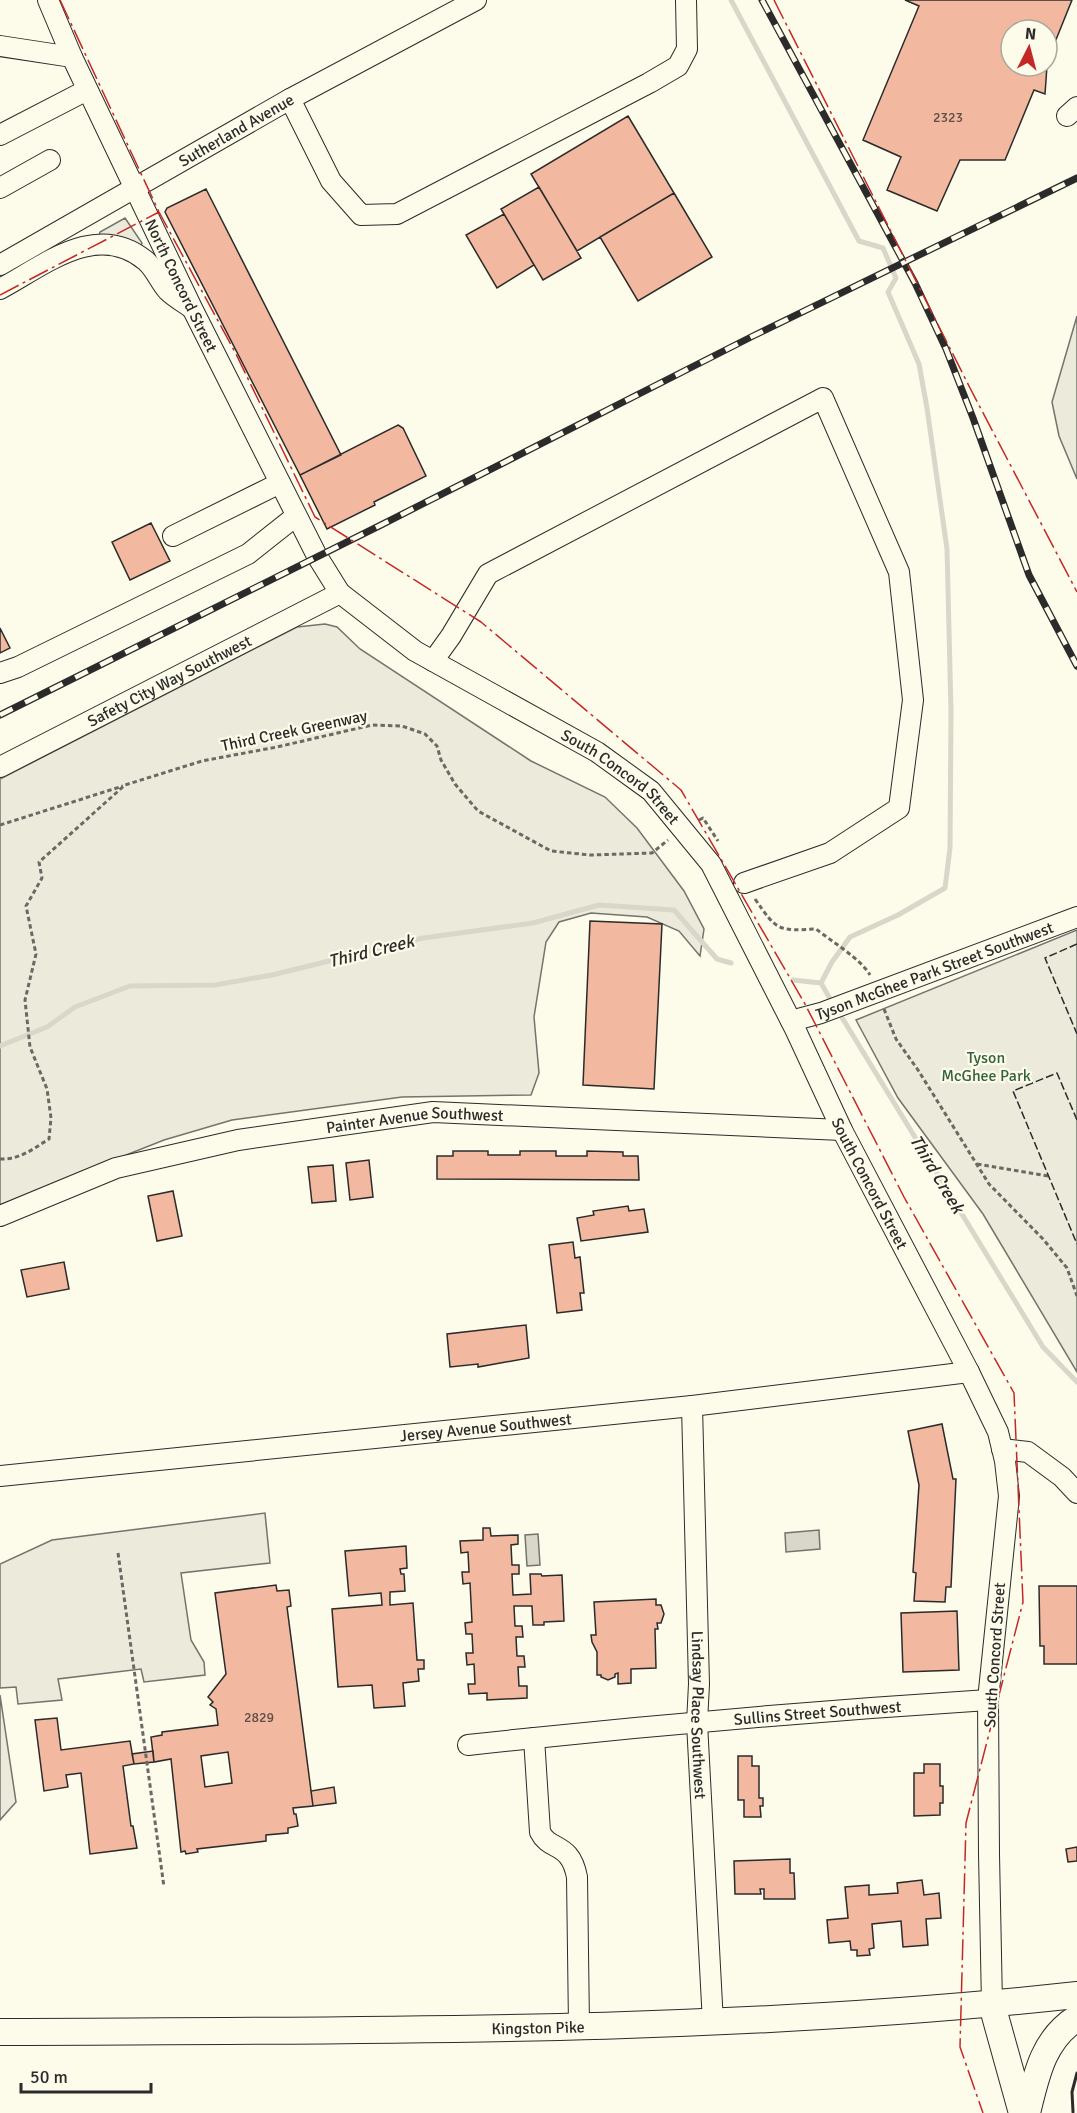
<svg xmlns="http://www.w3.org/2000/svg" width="1077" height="2113" font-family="Signika,sans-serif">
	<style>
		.green { fill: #ecebdb; stroke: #74746e; stroke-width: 1.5 }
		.parking { fill: #eceadb; stroke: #74746e; stroke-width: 1.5 }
		.water { fill: #d8d7c9; stroke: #74746e; stroke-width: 1.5 }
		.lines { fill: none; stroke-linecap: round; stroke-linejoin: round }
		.stream { stroke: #d8d7c9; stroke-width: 5 }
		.building { fill: #f2b8a0; stroke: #2b2b2b; stroke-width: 1.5; fill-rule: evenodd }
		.minor-casing { stroke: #2b2b2b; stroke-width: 22 }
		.major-casing { stroke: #2b2b2b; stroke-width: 28 }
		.path { stroke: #6a6964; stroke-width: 3; stroke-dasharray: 4.5 3; stroke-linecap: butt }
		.minor { stroke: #fdfbea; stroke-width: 20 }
		.major { stroke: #fdfbea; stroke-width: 26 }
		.rail-casing { stroke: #2b2b2b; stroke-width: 7 }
		.rail { stroke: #fdfbea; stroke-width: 4.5; stroke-dasharray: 14; stroke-linecap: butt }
		.fence { stroke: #2b2b2b; stroke-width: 1.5; stroke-dasharray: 8 3; stroke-linecap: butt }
		.wall { stroke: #2b2b2b; stroke-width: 3 }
		.power { stroke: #c62828; stroke-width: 1.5; stroke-dasharray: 21 4.5 3 4.5; stroke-linecap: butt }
		.labels { text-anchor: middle; stroke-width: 4.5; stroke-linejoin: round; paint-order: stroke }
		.number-label { font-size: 14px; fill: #5d4e48 }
		.street-label { font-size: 16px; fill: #2b2b2b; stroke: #fdfbea }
		.park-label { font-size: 16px; fill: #34623c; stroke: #fdfbea }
		.water-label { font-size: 18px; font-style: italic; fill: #2b2b2b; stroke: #fdfbea }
	</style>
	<rect width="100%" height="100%" fill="#fdfbea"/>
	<path class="green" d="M1077,316V479L1059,436L1052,402Z
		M325,624L337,627L360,649L531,761L605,797L637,828L684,891L704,929L700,956L679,931L647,917L591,913L559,922L546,942L534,1017L539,1073L531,1095L402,1097L232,1120L164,1140L0,1205V779L297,627Z
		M1077,930V1372L983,1214L898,1098L856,1020Z"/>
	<path class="parking" d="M125,218L142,243L141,246L99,235L100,232Z
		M265,1513L270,1563L181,1573L191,1640L204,1662L205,1675L144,1682L141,1669L58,1679L62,1700L18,1704L16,1687L0,1688V1564L52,1540Z
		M0,1695L16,1802L0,1820Z"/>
	<path class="water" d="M819,1530L820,1549L786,1552L785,1533Z
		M538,1534L540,1565L527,1566L525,1535Z"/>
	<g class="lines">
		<path class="stream" d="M731,0L859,241L883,248L896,278L888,292L919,364L927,408L947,549L951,711L950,848L945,888L898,915L850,937L832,962L821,983
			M793,980L821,983L833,1004
			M838,1011L1043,1347L1077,1382
			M0,1046L47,1027L75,1007L130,986L215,985L272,975L423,938L533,923L599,905L674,910L717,959L731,963"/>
	</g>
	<path class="building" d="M905,0H1072L1047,62V30H1011V66H1047L1045,94L1034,90L1005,160H960L937,211L887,190L901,157L863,140L919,6Z
		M628,116L674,193L577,251L531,174Z
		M539,187L581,258L543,280L501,209Z
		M206,189L341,455L300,475L165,212L167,208Z
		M674,193L712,257L638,301L600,237Z
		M504,214L534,265L497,288L466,235Z
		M398,425L403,428L426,476L374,502L375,505L327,529L300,475Z
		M151,523L170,561L130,580L112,542Z
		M0,628L10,648L0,653Z
		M590,921L662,924L654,1089L583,1085Z
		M453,1151H488V1155H520V1151H556V1156H587V1151L623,1152V1156H638L639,1180L437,1179V1156H453Z
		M369,1160L373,1197L350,1200L346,1163Z
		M333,1165L336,1201L312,1203L308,1167Z
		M173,1191L182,1236L157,1241L148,1196Z
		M628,1206L629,1211L644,1209L648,1232L581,1241L577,1218L594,1215L593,1211Z
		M573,1242L575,1258L580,1257L584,1293H580L582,1310L557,1313L549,1245Z
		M64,1262L69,1289L27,1297L21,1270Z
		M526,1325L529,1358L478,1367V1364L450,1367L447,1334Z
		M942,1424L953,1479H956L951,1587H946L945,1602L914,1601L916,1573L913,1572L919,1485L908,1431Z
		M483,1528H490L491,1536L518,1535V1544L511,1545L512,1565H519V1574H512L513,1595L531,1594L530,1574H541L542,1576L562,1575L564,1621L544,1622V1625H533L532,1606H514L515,1626H522L523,1637H516L517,1656H524L525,1667H518L519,1686H527V1698L487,1700V1693L469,1694L468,1684H475L474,1664L467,1665L466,1653H473L472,1634H466L465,1623L472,1622L470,1583L463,1584L462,1572H469L468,1552L461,1553L460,1541L483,1540Z
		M406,1546L407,1568L400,1569L401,1574H404L405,1591L390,1592V1605L413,1603L417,1660H424V1669H418L419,1681L403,1683L405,1706L374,1708L372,1685L338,1687L332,1609L382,1605L381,1593L349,1596L345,1551Z
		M276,1585L277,1591L289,1590L291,1606L287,1607L313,1806L293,1808L294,1814H296L298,1826L288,1828V1833L266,1835V1841L197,1849L198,1852L186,1854L185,1851L181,1852L171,1759L154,1762L151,1737L162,1735V1732L218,1725L216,1709L210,1705L213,1702L208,1697L226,1674L215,1593ZM228,1752L232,1783L205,1787L201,1756Z
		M1039,1586H1077V1664H1044V1646H1040Z
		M656,1599V1605H661L664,1614L661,1623H657L658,1629H655L656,1668L631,1669V1683L618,1684V1673L615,1674V1677L608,1680L601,1677V1675H597V1652L592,1642L591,1635H596L594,1602Z
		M957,1611L959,1670L903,1672L901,1613Z
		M57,1718L61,1750L130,1741L134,1764L123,1766L131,1826H133L137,1848L90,1854L81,1773L66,1775L68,1787L44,1791L35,1720Z
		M153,1751L154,1762L134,1764L132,1754Z
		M738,1756H752V1766H759V1798H763V1806H760L761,1817H744V1800H738Z
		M924,1764H940V1786H943V1803H940V1815L914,1816V1773H924Z
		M334,1787L336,1803L313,1806L311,1791Z
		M1077,1847V1861L1068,1862L1066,1849Z
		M790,1859V1873H794L795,1899H764V1889H760L761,1894H735L734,1861Z
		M922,1880L924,1895L939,1893L941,1918L926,1919L928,1945L903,1947L901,1921L872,1924L874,1948L869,1949L870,1955L857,1956V1950H851L850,1941L829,1943L827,1920L848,1918L845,1887L869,1885V1895L898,1893L897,1883Z"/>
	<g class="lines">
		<defs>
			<g id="minor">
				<path id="s1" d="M48,0L72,57L192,308L317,556L340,593L415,651L597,752L651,791L711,864L796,1031L842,1130L969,1372L998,1432L1005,1461L1009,1496L988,1700L989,1854L992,2005"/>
				<path d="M0,46L72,57"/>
				<path d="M290,99L331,181L361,215L397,214L649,83L678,66L687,49L686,0"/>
				<path d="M1067,116L1077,107"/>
				<path d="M0,135L87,90"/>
				<path d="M0,188L50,160"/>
				<path id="s2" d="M0,265L290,99L476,0"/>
				<path d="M0,289C45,265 97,220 146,261C156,270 159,281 168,291C174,297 183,302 190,307"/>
				<path d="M173,536L280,483"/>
				<path d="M433,661L451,636L488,574L823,398L899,572L913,700L899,808L830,853L744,883"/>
				<path d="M0,673L18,667L248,554L296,516"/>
				<path id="s3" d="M0,767L340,593"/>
				<path id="s4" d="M791,1021L821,1013L1077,917"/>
				<path id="s5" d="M0,1216L116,1168L238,1140L433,1112L842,1130"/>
				<path id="s6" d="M692,1406L699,1684L697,1723L713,2023"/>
				<path d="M1002,1449L1028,1452L1062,1477L1077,1493"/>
				<path id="s7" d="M0,1476L692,1406L969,1372"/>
				<path d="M534,1738L540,1832C550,1852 570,1841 577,1877L579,2026"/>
				<path id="s8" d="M468,1745C641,1726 815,1711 988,1700"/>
			</g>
			<g id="major">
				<path d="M992,2005L1022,2113"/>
				<path id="s9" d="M0,2032C359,2030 720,2034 1077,1995"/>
				<path d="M1027,2113C1036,2076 1043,2039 1077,2018"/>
			</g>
		</defs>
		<use href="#minor" class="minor-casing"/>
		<use href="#major" class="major-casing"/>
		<path class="path" d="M699,820L703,818L718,841
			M0,825L123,786
			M755,899C777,931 778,931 816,929C831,941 861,959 870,975
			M884,1009L896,1039L918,1070L989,1184L1043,1239L1067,1268L1077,1296
			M0,1159C19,1160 33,1149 49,1139L51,1118L47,1089L30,1047L25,1000L36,954L26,906L42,878L39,862L125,785L202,761L277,747L372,725L402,726L425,734L437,746L441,760L455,784L478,811L551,851L590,855L652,853L668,840
			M977,1164L1048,1176
			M118,1553L164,1887"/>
		<use href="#minor" class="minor"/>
		<use href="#major" class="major"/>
		<defs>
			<path id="rail" d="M762,0L915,283L946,349L973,418L1029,575L1077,666
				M0,715L381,525L753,336L1077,178"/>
		</defs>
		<use href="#rail" class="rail-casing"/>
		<use href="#rail" class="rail"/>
		<path class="fence" d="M1077,944L1045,958L1077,1034
			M1077,1120L1057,1073L1013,1091L1077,1244
			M1073,2112V2113"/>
		<path class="wall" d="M1073,2112L1072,2092L1077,2073"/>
		<path class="power" d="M60,0L159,212L236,354L315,517L481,622L681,790L805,1004L904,1197L1014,1393L1023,1602L966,1823L960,2047L983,2113
			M774,0L970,388L1077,592
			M0,295L159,212"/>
	</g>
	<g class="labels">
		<g class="number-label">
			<text x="948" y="122">2323</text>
			<text x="259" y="1722">2829</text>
		</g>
		<g class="street-label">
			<text dy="6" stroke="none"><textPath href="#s2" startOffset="272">Sutherland Avenue</textPath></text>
			<text dy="6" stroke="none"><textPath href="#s1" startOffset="315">North Concord Street</textPath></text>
			<text dy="6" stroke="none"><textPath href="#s3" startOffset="190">Safety City Way Southwest</textPath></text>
			<text transform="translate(294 730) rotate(-12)" y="6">Third Creek Greenway</text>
			<text dy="6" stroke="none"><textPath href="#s1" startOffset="998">South Concord Street</textPath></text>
			<text dy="6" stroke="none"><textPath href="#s4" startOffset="152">Tyson McGhee Park Street Southwest</textPath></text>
			<text dy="6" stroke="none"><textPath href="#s5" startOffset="429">Painter Avenue Southwest</textPath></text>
			<text dy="6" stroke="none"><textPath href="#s1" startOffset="1482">South Concord Street</textPath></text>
			<text dy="6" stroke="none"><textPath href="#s7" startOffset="488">Jersey Avenue Southwest</textPath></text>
			<text transform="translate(994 1655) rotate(-86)" y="6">South Concord Street</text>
			<text dy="6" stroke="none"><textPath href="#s8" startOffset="351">Sullins Street Southwest</textPath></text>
			<text dy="6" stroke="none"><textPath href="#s6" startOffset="309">Lindsay Place Southwest</textPath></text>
			<text dy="6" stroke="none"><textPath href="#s9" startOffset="538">Kingston Pike</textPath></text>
		</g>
		<g class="park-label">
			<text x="986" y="1063">Tyson<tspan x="986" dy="18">McGhee Park</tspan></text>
		</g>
		<g class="water-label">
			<text transform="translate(371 951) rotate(-14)" y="6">Third Creek</text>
			<text transform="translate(937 1174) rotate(59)" y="6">Third Creek</text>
		</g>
	</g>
	<g transform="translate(1029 48) rotate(6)"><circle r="28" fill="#fdfbea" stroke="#a9a89e" stroke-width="1.5"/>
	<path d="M0-4.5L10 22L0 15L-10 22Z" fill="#c62828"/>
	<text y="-9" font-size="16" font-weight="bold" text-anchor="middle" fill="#2b2b2b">N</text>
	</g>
	<path d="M21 2083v9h130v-9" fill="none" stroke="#2b2b2b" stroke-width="3"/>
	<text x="30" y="2083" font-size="18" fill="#2b2b2b" stroke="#fdfbea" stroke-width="4.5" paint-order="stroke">50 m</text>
</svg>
